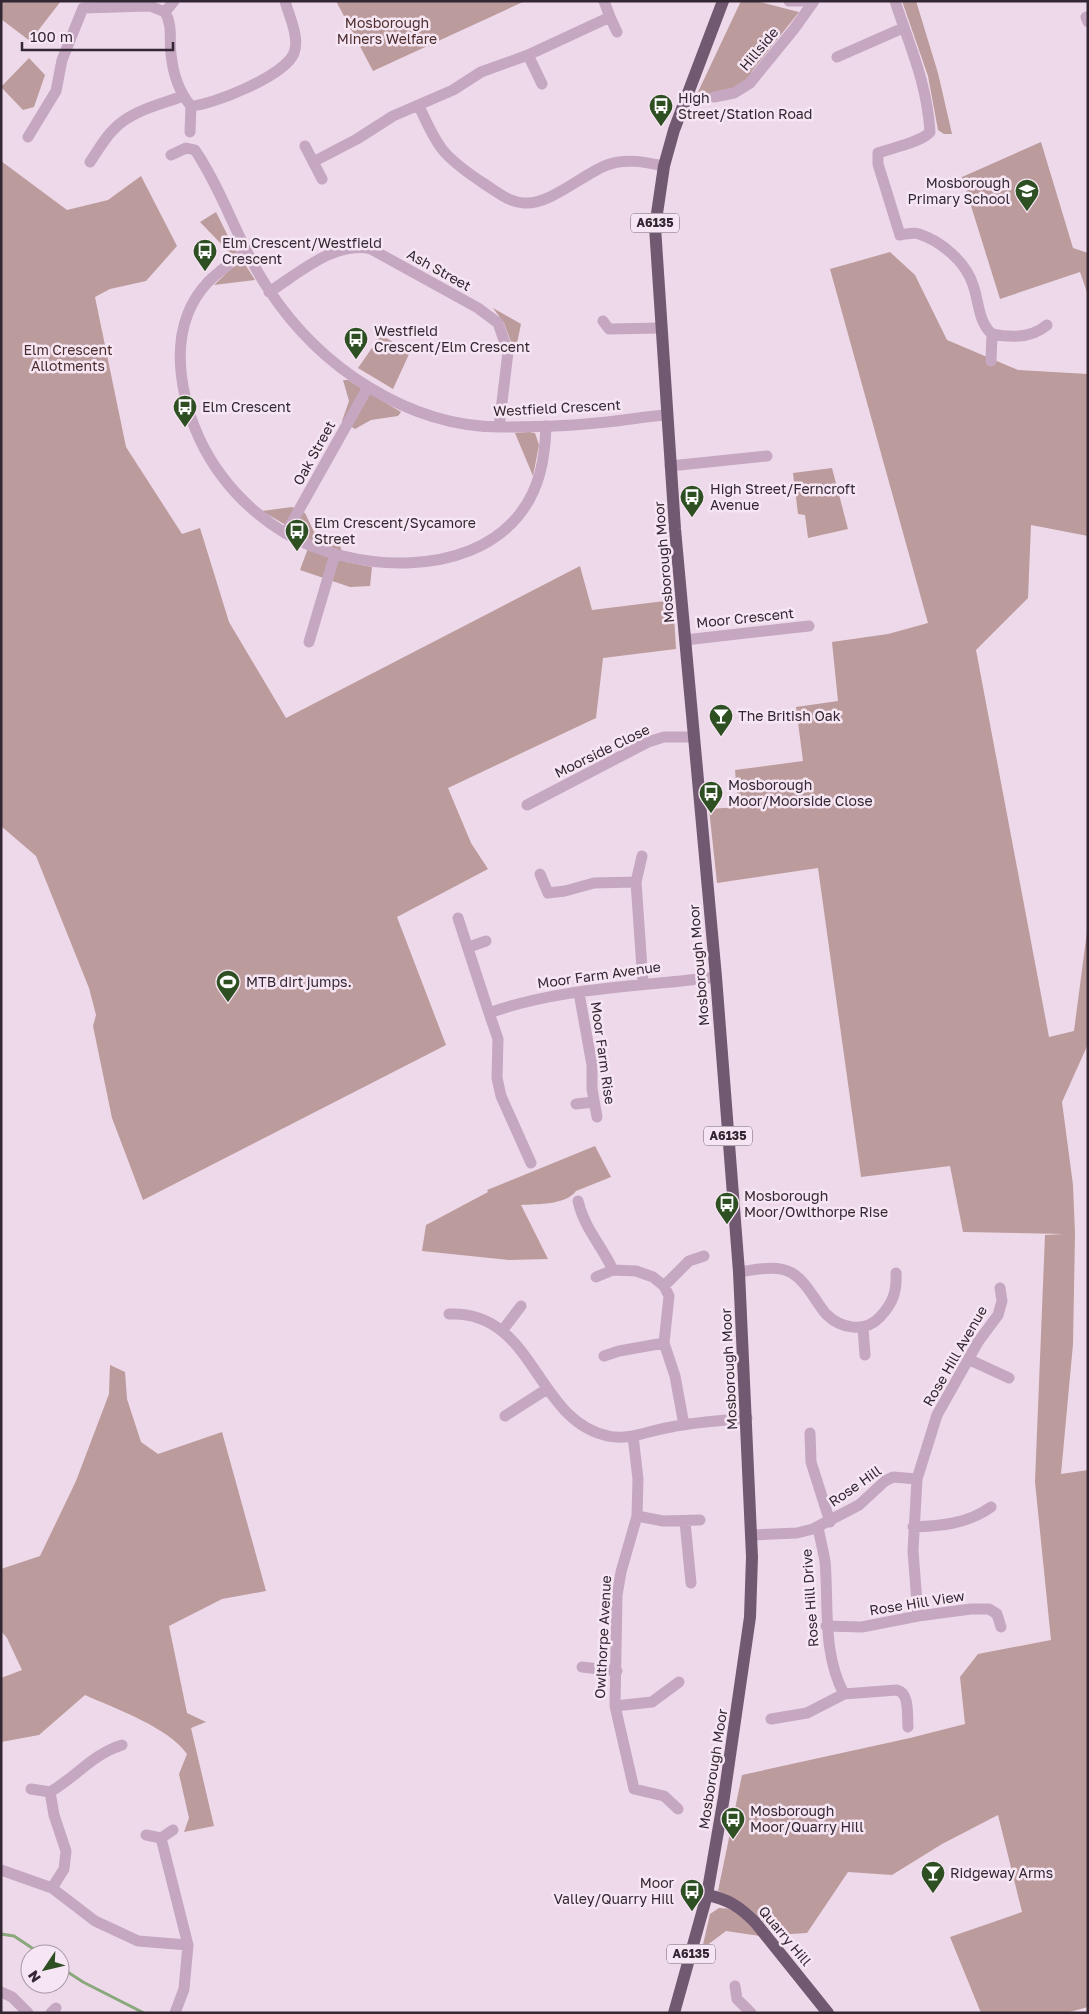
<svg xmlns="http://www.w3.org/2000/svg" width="1089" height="2014" font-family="'Golos Text',sans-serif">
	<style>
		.green { fill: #bb9b9b }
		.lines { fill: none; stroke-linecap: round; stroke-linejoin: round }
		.stream { stroke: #89a87b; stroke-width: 3 }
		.minor { stroke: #c5a7c1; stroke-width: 11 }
		.major { stroke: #725972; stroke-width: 12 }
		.labels { text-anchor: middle; stroke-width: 5; stroke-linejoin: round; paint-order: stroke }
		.shield { fill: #f6e5f3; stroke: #6d606c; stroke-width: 1 }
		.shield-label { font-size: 12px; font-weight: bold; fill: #322732 }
		.park-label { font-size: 14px; fill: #4d2e2d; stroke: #f6e5f3 }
		.street-label { font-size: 14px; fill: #322732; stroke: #f6e5f3 }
		.poi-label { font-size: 14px; fill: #322732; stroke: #f6e5f3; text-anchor: start }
	</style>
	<rect width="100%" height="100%" fill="#eed9ea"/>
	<path class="green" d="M1,1H61L30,41L1,19Z
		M336,1H525L373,71Z
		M741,1H756L799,12L752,71L745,86L709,96L698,92Z
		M902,1H916L938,73L952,134H944L938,130L928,76Z
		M29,58L45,75L34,107L23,110L1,87Z
		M1041,142L1073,248L1088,253V295L1080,272L1000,299L962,177Z
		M1,161L67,210L108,200L141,176L177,246L146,281L110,289L95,297L126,447L182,534L200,528L229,622L286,718L580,566L592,610L673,600L676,649L603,658L596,718L448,788L471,843L488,869L397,917L446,1045L143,1200L112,1118L93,1026L96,1015L89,988L36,856L1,826Z
		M216,212L232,244L255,280L214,285L235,265L229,252L200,222Z
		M890,252L915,275L947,340L1018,370L1088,374V536L1031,525L1028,598L976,650L1049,1037L1074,1031L1088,924V1044L1062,1102L1073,1185L1075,1234L1073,1344L1061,1474L1088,1470V2007L1066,2013H981L950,1937L1022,1912L998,1815L942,1844L892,1875L848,1872L807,1933L775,1935C758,1915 743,1900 718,1891L742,1775L910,1738L965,1724L960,1677L978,1654L1051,1640L1035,1482L1045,1235L1064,1234L963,1232L950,1166L861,1177L818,868L717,883L709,809L738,807L735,770L803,761L796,707L838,701L832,642L888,634L928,623L830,269Z
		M493,308L521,324L515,353L504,323Z
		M381,335L410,352L393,389L358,368Z
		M343,380H348L401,412L398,416L371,420L355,429L342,421L349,401Z
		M529,432L535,433L539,445L533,476L515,433Z
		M832,468L848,529L808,538L805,515L798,514L793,473Z
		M292,507L305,513L316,536L340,546L346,562L372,567L370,586L350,587L300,570L311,540L262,511Z
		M595,1146L611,1177L576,1191C566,1205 537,1204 521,1205L548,1259L509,1260L422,1251L426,1225L488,1192L487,1190Z
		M110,1365L125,1372L127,1399L141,1442L158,1454L222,1432L266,1591L222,1599L169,1626L187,1713L206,1722L191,1728L214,1826L184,1832L189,1818L179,1774L187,1754C168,1727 116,1709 85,1695L39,1735L1,1742V1678L22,1670L7,1638L1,1631V1569L40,1556L76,1481L109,1394Z
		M719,1908C740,1908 747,1921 760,1936L726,1931L702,1949L710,1914Z"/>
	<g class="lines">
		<path class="stream" d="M1,1934L14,1936L41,1954
			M60,1967L83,1982L144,2013"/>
		<path class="minor" d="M789,1H814
			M895,1C910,47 927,83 930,132C922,142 891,148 878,153V164L900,235C905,234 914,232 919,234C941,241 966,262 973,285C979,301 978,322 992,334L991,361
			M165,12C173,26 169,39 171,54C173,74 178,91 191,106C213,105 286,75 294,53C300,38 289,16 285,1
			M165,12L174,1
			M610,17L617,32
			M1086,17L1088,22
			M528,55L542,84
			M837,57L903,28
			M714,97L734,93L750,83L794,29L814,1
			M419,106C438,149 444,157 483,183C496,191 508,202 524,203C550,205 583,174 607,165C626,158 645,162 664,166
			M190,132L191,106
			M28,137L56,91L62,60L83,8L150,6L165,12
			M305,146L322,179
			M171,155L186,148L195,150C224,193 239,246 269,290C319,366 407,427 501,427C536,427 572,426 607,422C627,420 647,416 667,415
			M90,162C97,152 104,139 113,130C130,111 159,105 183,96
			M313,162L357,139L393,116L453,90L481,72L528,55L610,17L604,1
			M246,252C233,261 219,271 208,282C178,314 176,356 185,396C198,454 234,502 285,533C351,572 467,580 519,515C540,489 545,458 546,426
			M269,292C298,274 335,240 371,249L478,308L498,323L508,352L499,427
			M603,321L609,329L661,328
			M992,334C1011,338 1032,338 1047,325
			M670,466L767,456
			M286,533L368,387
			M685,640L809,626
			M309,642L335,554
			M527,805L648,742L664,737H694
			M642,856L636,882L643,983
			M540,874L548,893L565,891L594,883L636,882
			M458,918L489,1013C561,987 640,987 716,977
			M469,947L486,941
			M579,993L592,1065V1089L597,1117
			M489,1013L498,1039L497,1078L501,1096L531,1163
			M576,1104L594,1102
			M578,1201C584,1228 602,1246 613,1270
			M739,1272C755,1270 777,1264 792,1273C807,1282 815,1301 826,1314C841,1329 865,1333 880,1317C893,1303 897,1292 896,1273
			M596,1277L613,1270L636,1271L653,1277L664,1286L669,1296L664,1343L675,1376L684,1425
			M664,1286L689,1261L704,1256
			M449,1314C535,1310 535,1421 608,1436C629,1441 650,1430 671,1427C696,1422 722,1421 747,1418
			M863,1328L865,1355
			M502,1331L521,1306
			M604,1356L619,1351L664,1343
			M970,1360L1009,1378
			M505,1416L547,1389
			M810,1433L811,1462L830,1522
			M633,1436L638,1479L637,1516L621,1572L617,1595L615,1706L634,1789L664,1796L678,1809
			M637,1516L663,1521L700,1520
			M685,1522L691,1583
			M818,1527C820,1538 823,1550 825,1561C829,1607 822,1652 844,1694
			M913,1527C941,1526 967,1524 991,1507
			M752,1535L797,1533L813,1529L859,1505L885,1481L893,1477L917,1479
			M918,1616L913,1551L917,1479L937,1415L978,1342L998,1315L1002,1301L1000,1288
			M826,1626L862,1627L918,1616L971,1609H989L997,1614L1001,1627
			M582,1667L617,1671
			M615,1706L652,1702L679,1682
			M771,1719L807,1713L844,1694L897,1690C910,1693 907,1716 908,1727
			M31,1789L50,1792
			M173,1830L161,1838L188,1945L184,1989L175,2013
			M146,1835L161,1838
			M1,1870L52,1888L95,1921L138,1941L188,1945
			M52,1888L64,1869L66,1851L54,1815L50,1792C76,1777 93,1754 122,1745
			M735,1986L737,1999L751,2013
			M1,1992L12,1997L28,2013
			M51,2013L56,2008"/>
		<path class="major" d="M707,1895C728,1899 740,1907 755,1922L828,2013
			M674,2013L707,1895L724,1797L750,1617L752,1557L739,1272L716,977L675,529L655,227L664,166L674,130L723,1"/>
	</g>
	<defs>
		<symbol id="bus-pin" viewBox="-11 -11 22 30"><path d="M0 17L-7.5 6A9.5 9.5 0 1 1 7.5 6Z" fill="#2d4f21" stroke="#f6e5f3"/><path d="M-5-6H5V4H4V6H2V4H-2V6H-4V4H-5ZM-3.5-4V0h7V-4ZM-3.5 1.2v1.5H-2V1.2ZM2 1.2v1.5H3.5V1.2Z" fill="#fff"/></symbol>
		<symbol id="school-pin" viewBox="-11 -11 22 30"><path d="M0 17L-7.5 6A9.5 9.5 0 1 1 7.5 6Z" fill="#2d4f21" stroke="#f6e5f3"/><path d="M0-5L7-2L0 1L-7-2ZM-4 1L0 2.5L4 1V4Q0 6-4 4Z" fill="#fff"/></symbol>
		<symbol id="bar-pin" viewBox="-11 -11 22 30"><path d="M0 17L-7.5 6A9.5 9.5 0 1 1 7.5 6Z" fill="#2d4f21" stroke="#f6e5f3"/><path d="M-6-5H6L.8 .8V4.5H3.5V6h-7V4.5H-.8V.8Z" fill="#fff"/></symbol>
		<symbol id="stadium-pin" viewBox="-11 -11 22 30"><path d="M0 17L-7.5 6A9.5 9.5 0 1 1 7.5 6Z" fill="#2d4f21" stroke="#f6e5f3"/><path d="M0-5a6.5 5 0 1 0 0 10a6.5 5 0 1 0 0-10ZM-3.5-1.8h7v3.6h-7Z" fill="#fff"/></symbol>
	</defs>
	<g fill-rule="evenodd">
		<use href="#bus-pin" x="647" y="92" width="28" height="38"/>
		<use href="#school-pin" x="1013" y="177" width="28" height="38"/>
		<use href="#bus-pin" x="191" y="237" width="28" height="38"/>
		<use href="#bus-pin" x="342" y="325" width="28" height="38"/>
		<use href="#bus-pin" x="171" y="393" width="28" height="38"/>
		<use href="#bus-pin" x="678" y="483" width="28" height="38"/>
		<use href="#bus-pin" x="283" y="517" width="28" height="38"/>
		<use href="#bar-pin" x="707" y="702" width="28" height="38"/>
		<use href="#bus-pin" x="697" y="779" width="28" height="38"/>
		<use href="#stadium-pin" x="214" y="968" width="28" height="38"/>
		<use href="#bus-pin" x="713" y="1190" width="28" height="38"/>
		<use href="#bus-pin" x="719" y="1805" width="28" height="38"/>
		<use href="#bar-pin" x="919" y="1859" width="28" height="38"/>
		<use href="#bus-pin" x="678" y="1877" width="28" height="38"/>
	</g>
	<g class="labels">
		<g class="shield">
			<rect x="631" y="213.5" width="48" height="19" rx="4"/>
			<rect x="704" y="1126.5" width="48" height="19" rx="4"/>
			<rect x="667" y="1944.5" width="48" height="19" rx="4"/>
		</g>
		<g class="shield-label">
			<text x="655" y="227">A6135</text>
			<text x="728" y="1140">A6135</text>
			<text x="691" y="1958">A6135</text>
		</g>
		<g class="park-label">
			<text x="387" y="28">Mosborough<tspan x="387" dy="16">Miners Welfare</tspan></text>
			<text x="68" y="355">Elm Crescent<tspan x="68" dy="16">Allotments</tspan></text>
		</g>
		<g class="street-label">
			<text transform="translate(759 49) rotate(-50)" y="5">Hillside</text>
			<text transform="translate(439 270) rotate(29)" y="5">Ash Street</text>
			<text transform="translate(557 408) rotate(-3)" y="5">Westfield Crescent</text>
			<text transform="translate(314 453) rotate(-61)" y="5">Oak Street</text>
			<text transform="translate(664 562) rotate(-95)" y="5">Mosborough Moor</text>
			<text transform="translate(745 618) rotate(-6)" y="5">Moor Crescent</text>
			<text transform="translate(602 751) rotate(-26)" y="5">Moorside Close</text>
			<text transform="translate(699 965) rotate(-95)" y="5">Mosborough Moor</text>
			<text transform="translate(599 975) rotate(-8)" y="5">Moor Farm Avenue</text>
			<text transform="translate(603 1053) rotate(82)" y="5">Moor Farm Rise</text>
			<text transform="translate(955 1356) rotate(-60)" y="5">Rose Hill Avenue</text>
			<text transform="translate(729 1369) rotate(-93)" y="5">Mosborough Moor</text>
			<text transform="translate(855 1486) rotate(-35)" y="5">Rose Hill</text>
			<text transform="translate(810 1598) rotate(-94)" y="5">Rose Hill Drive</text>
			<text transform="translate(917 1603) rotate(-9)" y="5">Rose Hill View</text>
			<text transform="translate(603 1637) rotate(-87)" y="5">Owlthorpe Avenue</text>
			<text transform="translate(713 1769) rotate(-81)" y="5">Mosborough Moor</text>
			<text transform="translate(785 1936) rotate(50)" y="5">Quarry Hill</text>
		</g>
		<g class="poi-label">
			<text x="678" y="103">High<tspan x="678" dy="16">Street/Station Road</tspan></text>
			<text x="1010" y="188" text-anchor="end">Mosborough<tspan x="1010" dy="16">Primary School</tspan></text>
			<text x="222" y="248">Elm Crescent/Westfield<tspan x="222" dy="16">Crescent</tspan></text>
			<text x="374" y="336">Westfield<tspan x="374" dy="16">Crescent/Elm Crescent</tspan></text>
			<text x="202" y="412">Elm Crescent</text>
			<text x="710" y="494">High Street/Ferncroft<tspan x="710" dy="16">Avenue</tspan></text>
			<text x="314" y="528">Elm Crescent/Sycamore<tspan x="314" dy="16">Street</tspan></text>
			<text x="738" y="721">The British Oak</text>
			<text x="728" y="790">Mosborough<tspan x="728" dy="16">Moor/Moorside Close</tspan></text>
			<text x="246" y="987">MTB dirt jumps.</text>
			<text x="744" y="1201">Mosborough<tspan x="744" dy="16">Moor/Owlthorpe Rise</tspan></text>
			<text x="750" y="1816">Mosborough<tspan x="750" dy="16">Moor/Quarry Hill</tspan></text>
			<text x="950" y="1878">Ridgeway Arms</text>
			<text x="674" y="1888" text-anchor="end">Moor<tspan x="674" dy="16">Valley/Quarry Hill</tspan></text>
		</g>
	</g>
	<rect width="1089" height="2014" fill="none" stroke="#322732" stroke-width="5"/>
	<g transform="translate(45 1969) rotate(235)"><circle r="24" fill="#f6e5f3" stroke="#a899a6"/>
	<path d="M0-4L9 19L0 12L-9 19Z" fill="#2d4f21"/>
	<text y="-8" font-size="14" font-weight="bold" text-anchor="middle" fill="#322732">N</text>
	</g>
	<path d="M22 42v8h151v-8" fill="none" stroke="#322732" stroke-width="2.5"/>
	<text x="30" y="42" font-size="15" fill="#322732" stroke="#f6e5f3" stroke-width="4" paint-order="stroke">100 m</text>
</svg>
